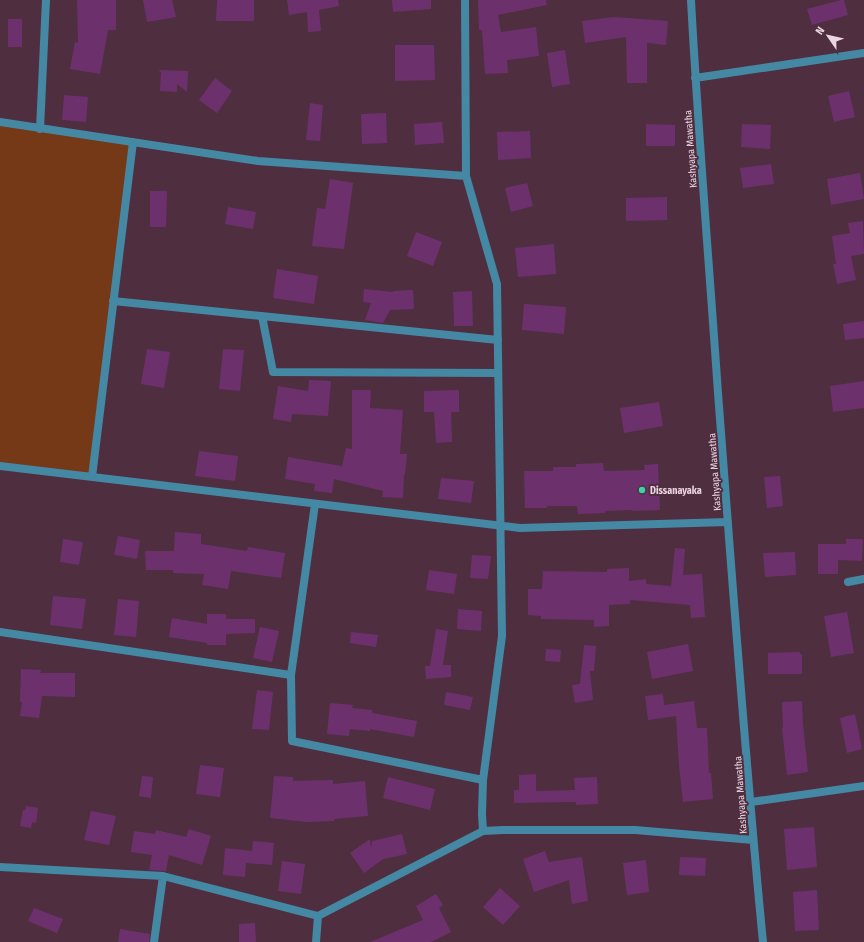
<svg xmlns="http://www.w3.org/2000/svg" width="864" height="942" font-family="'Fira Sans Condensed',sans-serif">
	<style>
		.green { fill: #753918 }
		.building { fill: #6c316d }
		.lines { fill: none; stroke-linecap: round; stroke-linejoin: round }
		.minor { stroke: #4488a3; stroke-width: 8 }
		.poi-dot { fill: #3cd4a3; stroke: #4f2e40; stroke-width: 1.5 }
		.labels { text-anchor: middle; stroke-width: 4; stroke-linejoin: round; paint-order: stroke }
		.street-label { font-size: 10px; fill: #ebd5e0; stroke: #4f2e40 }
		.poi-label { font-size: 10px; font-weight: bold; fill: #ebd5e0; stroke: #4f2e40; text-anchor: start }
	</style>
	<rect width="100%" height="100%" fill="#4f2e40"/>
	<path class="green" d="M0,122L133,142L92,477L0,467Z"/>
	<path class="building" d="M77,0H116V30H108L100,74L70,69L75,42L78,43Z
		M143,0H172L176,17L147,22Z
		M217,0H254V21H216Z
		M287,0H338L339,6L319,10L321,31L308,32L307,12L289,15Z
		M392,0H431V9L393,12Z
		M478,0H546L547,5L498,15L501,32L536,27L539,56L507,60L508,73L485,74L482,30H479Z
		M841,0H844L848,15L812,25L807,9Z
		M614,17L668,21L666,45L647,43V83H627L626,37L585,43L582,21Z
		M8,19H22V47H8Z
		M395,45H434L435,80L395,81Z
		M565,50L570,84L552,87L547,53Z
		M158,70L188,71L187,92L177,84V92L160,91L161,72Z
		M215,78L232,91L217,113L199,100Z
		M849,91L855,117L834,122L828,96Z
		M64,95L88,97L86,122L62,120Z
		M310,103L323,105L320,141L306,140Z
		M386,113L387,143L362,144L361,114Z
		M442,122L444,143L415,145L414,124Z
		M646,124L675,125V146H646Z
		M742,124L771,125L770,149L741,147Z
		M530,131L531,158L498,160L497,132Z
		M771,164L774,184L743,188L740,168Z
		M860,173L864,199L831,205L827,179Z
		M330,179L353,183L344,249L312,246L317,208L325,209Z
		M527,183L533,206L511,212L505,188Z
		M150,191H167L166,227H150Z
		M667,197V220L626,221V198Z
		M228,207L256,212L253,229L225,224Z
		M863,221L864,254L851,256L856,280L837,284L833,264H836L832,236L850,233L848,223Z
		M416,232L442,242L433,266L407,256Z
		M554,244L556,274L518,277L515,248Z
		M277,269L318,276L314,304L273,298Z
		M364,289L393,292V291L413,290L414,309L390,310L383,323L365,320L371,303L363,302Z
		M472,291L473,326H454L453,292Z
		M524,304L566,307L564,334L522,330Z
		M864,321V338L845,340L843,324Z
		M147,349L170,352L164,388L141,384Z
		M223,349L244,350L240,391L219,389Z
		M309,380L331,381L328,416L292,414L291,422L273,419L278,386L308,391Z
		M864,381V408L833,412L830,386Z
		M352,390H371L370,408L403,410L400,454H407L405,475H404L403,498L382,497L383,491L334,479L332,493L314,491L315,484L285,479L288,457L342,466L346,448L352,449Z
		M459,390V412H451L452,442L436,443L434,412H424V391Z
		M659,402L663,426L624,433L620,408Z
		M199,451L238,456L235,481L195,476Z
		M603,463L604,471L645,470L644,465L658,464L660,510L632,511V510L605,511V513L578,514L577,506H547V508H525L524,471H553V467H576V464Z
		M780,476L783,506L767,508L764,477Z
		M441,478L474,481L471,503L438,499Z
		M175,532L201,534V544L247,551L248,547L285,553L281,578L231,571L228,589L202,585L204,574L173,573V570H146L145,551H174Z
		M118,536L140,540L137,559L114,555Z
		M63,539L83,542L79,565L60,562Z
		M846,539H863L862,561L838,560V574H818V544H846Z
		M675,548L685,549L683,575L702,574L705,617L691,618L690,605L630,600V604L609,605V626L594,627V620L541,619V616L528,615V589H542L543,571L607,572V569L629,568V581L646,579V584L671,586Z
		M795,552L796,575L765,577L763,553Z
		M472,555L491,556L488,579L470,578Z
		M429,570L457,574L454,594L426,590Z
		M53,596L86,599L82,629L50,625Z
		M118,599L139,601L136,637L114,635Z
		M458,609L482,611L481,631L457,629Z
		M847,612L854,653L831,657L824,616Z
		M207,614H226V619H255V633L226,634V645H207V643L169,637L172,618L207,624Z
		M260,627L279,631L272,662L253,658Z
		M436,629L448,631L443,665H451V677L426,679L425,666H430Z
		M351,632L378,635L376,647L350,643Z
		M688,644L693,671L652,679L647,652Z
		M584,645L596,646L594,671H590L593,700L575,703L572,685L580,684Z
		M546,649L561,650L560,662L545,661Z
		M800,652V654H802V674H768V653Z
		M21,669L41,670L40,673H75V697L42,696L39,718L20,716L22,702H20Z
		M257,690L273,692L269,730L252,729Z
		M446,692L473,697L470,710L444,705Z
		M663,694L664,705L694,701L697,728H707L709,773H711L713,799L683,802L679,766L676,716L648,720L645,696Z
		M802,701L803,724L808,772L787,775L782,728H783L782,702Z
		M330,703L353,705L352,708L372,710V713L417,721L414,737L370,729V731L350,729L349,736L327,734Z
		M855,714L862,749L847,753L840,718Z
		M200,765L224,768L220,797L196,794Z
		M536,774V791L575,790L574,778L597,777L598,804L576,805V802L514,803V790H519V775Z
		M142,776L153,777L151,798L139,796Z
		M274,776L293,777V781L333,780V784L365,781L368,816L334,819V821L307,822L270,818Z
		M388,777L435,789L430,810L383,798Z
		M26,806L38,808L36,823L32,822L31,828L20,826L23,810H25Z
		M91,811L116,816L109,845L84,840Z
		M814,827L817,867L787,870L784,829Z
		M189,829L211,836L202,865L169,855L166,871L149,870L152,855L131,852L134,831L155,834L156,830L186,837Z
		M402,834L407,854L383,859L364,873L350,853L370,839L371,848L372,841Z
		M253,841L274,843L272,865L246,863L245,877L223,875L225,848L252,851Z
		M545,851L549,862L582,857L588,901L572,904L569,880L534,892L523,859Z
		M680,857L706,858L705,876L679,875Z
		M646,860L649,892L627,895L623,863Z
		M282,861L305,864L301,894L278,891Z
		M500,888L520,906L503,925L483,907Z
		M817,890L819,930L795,931L793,892Z
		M436,894L443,905L439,908L451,932L431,942H370L423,920L416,906Z
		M34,908L63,919L57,933L28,921Z
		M255,923L256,942H239V924Z
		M120,929L150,934L149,942H118Z"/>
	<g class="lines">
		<path class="minor" d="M691,0C698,131 709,262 718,393C732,576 745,759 763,942
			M695,78L864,53
			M0,122L258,161L466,176
			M40,129L46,0
			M113,301L498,340
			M262,316L273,372L498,373
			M0,466L520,528L728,522
			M92,477L133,142
			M315,504L291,675L292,741L483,780
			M848,582L864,579
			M0,632L291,675
			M751,802L864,786
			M483,831L503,830H635L753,840
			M0,867L163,876L318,916L483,831L482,814L483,780L502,636L497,284L466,176L465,0
			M154,942L163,876
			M316,942L318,916"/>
	</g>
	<circle class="poi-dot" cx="642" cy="490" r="4"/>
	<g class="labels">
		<g class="street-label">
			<text transform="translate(690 149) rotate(-94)" y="4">Kashyapa Mawatha</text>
			<text transform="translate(714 472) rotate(-94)" y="4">Kashyapa Mawatha</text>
			<text transform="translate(740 795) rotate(-94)" y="4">Kashyapa Mawatha</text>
		</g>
		<g class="poi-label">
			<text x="650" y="494">Dissanayaka</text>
		</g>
	</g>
	<g transform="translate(828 36) rotate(304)" stroke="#4f2e40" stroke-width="3" paint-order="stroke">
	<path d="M0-3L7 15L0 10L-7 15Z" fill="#ebd5e0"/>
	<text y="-6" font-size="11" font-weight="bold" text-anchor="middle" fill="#ebd5e0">N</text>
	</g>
</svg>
